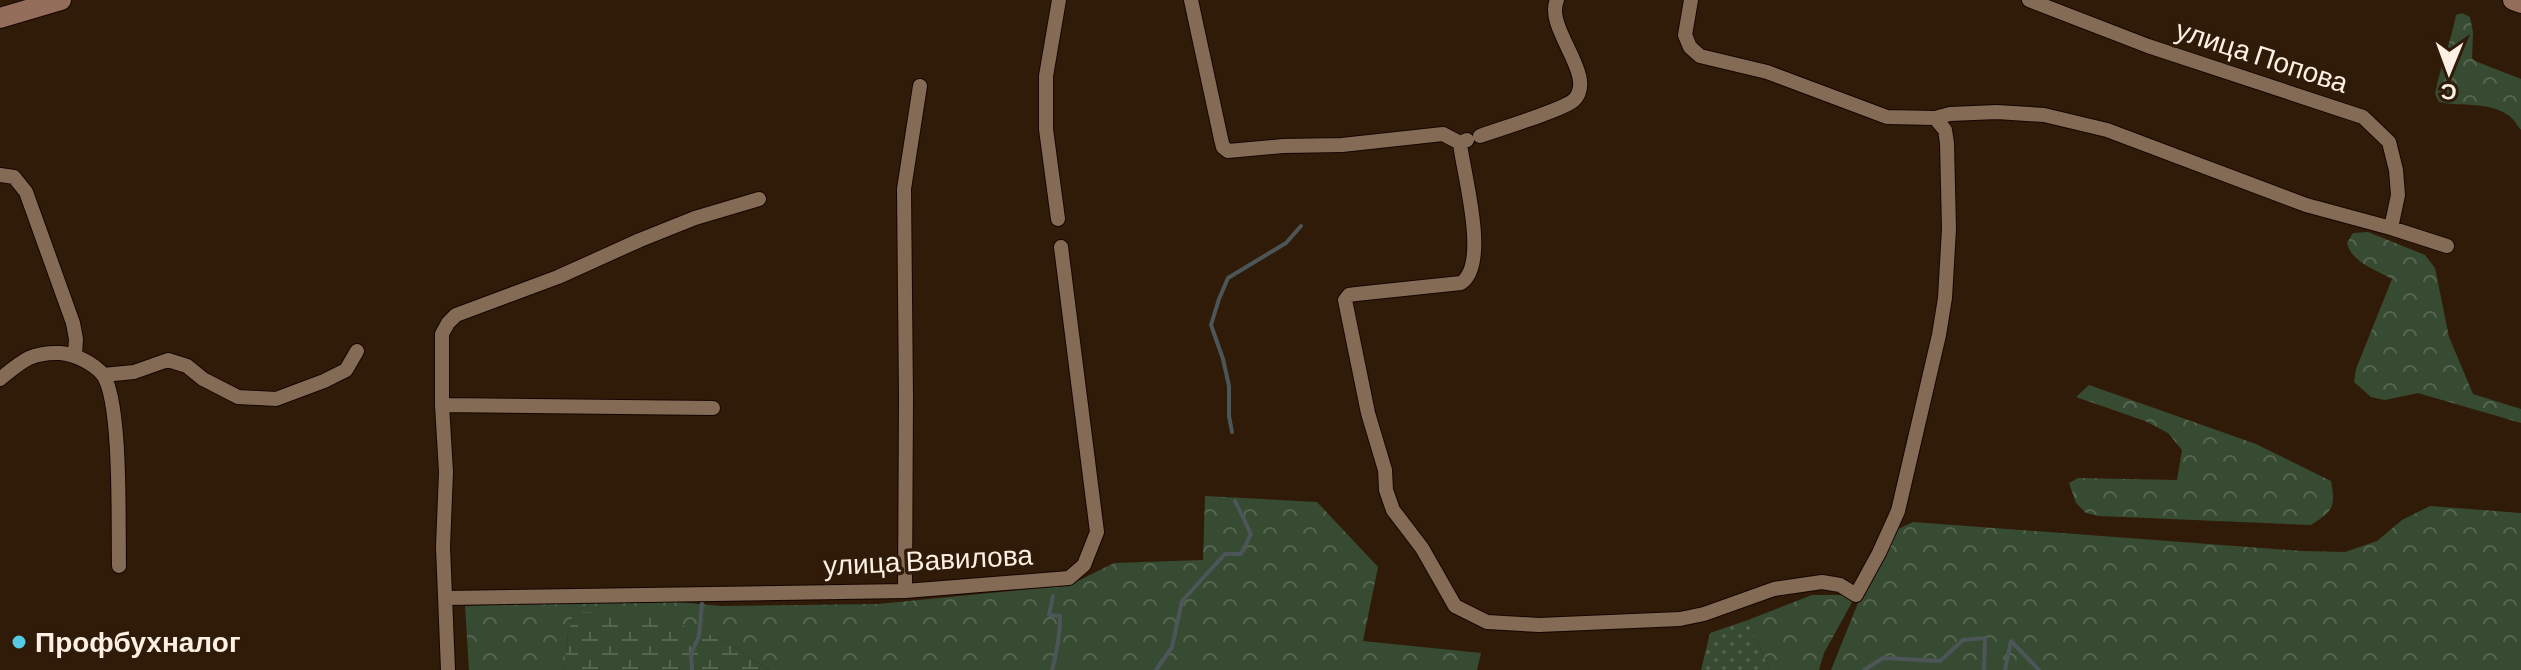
<svg xmlns="http://www.w3.org/2000/svg" width="2521" height="670" font-family="Barlow,sans-serif">
	<style>
		.grass { fill: url(#grass-dots) }
		.forest { fill: url(#forest-crowns) }
		.wetland { fill: url(#wetland-marsh) }
		.lines { fill: none; stroke-linecap: round; stroke-linejoin: round }
		.stream { stroke: #4c5558; stroke-width: 4 }
		.street-casing { stroke: #160500; stroke-width: 16 }
		.secondary-casing { stroke: #160500; stroke-width: 22 }
		.street { stroke: #836b55; stroke-width: 14 }
		.secondary { stroke: #946e5a; stroke-width: 20 }
		.poi-dot { fill: #58c9e4; stroke: #2f1b08; stroke-width: 3 }
		.labels { text-anchor: middle; stroke-width: 7; stroke-linejoin: round; paint-order: stroke }
		.street-label { font-size: 28px; fill: #fef0e4; stroke: #2f1b08 }
		.poi-label { font-size: 28px; font-weight: bold; fill: #fef0e4; stroke: #2f1b08; text-anchor: start }
	</style>
	<defs>
		<pattern id="grass-dots" width="8" height="8" patternUnits="userSpaceOnUse" patternTransform="scale(2)"><rect width="8" height="8" fill="#374b33"/><path d="M2 2h.1M6 6h.1" fill="none" stroke="#556550" stroke-width="1.8" stroke-linecap="round"/></pattern>
		<pattern id="forest-crowns" width="20" height="18" patternUnits="userSpaceOnUse" patternTransform="scale(2)"><rect width="20" height="18" fill="#374b33"/><path d="M2 6a3 3 0 1 1 6 0M12 15a3 3 0 1 1 6 0" fill="none" stroke="#556550"/></pattern>
		<pattern id="wetland-marsh" width="20" height="14" patternUnits="userSpaceOnUse" patternTransform="scale(2)"><rect width="20" height="14" fill="#374b33"/><path d="M1 5h8M5 5V1M11 12h8M15 12V8" fill="none" stroke="#556550"/></pattern>
	</defs>
	<rect width="100%" height="100%" fill="#2f1b08"/>
	<path class="grass" d="M1748,620L1770,670H1701L1710,633Z"/>
	<path class="forest" d="M2462,13L2470,17L2473,32L2472,58L2475,61L2521,79V130C2517,125 2513,118 2508,115C2487,101 2462,107 2439,102L2435,94C2440,67 2451,42 2456,15Z
		M2368,232L2425,255L2435,268L2449,337L2473,394L2521,409V423L2418,393L2385,400L2371,397L2354,382L2356,369L2392,279C2375,269 2352,263 2347,243L2353,233Z
		M2089,385L2256,444L2331,481C2336,507 2333,511 2311,525L2099,516L2086,513L2076,503L2069,483L2078,478L2177,480L2182,450L2168,433L2145,421L2076,397Z
		M1205,496L1317,502L1378,567L1363,641L1481,653L1477,670H769L720,638L574,612L568,634L564,670H469L465,606L561,602L668,601L720,606L878,604L1070,585L1114,563L1203,560Z
		M2430,506L2521,513V670H1831L1858,603L1898,529L1913,522L2302,551L2345,552L2377,541L2402,520Z
		M1812,595H1856L1824,653L1819,670H1770L1748,620Z"/>
	<path class="wetland" d="M574,612L649,615L720,638L769,670H564L568,634Z"/>
	<g class="lines">
		<path class="stream" d="M1232,432L1229,416V386L1223,359L1211,325L1219,299L1228,278L1286,243L1301,226
			M692,670L691,654L699,636L702,603
			M1052,670C1057,652 1060,635 1060,616L1049,615L1053,596
			M1156,670L1172,647L1182,601L1225,554H1241L1251,534L1235,501
			M1864,670L1883,658L1940,661L1963,640L1985,638L1984,670
			M2005,670L2011,641L2039,670"/>
		<defs>
			<path id="street" d="M1191,0L1221,139L1223,147L1228,151L1283,146L1342,145L1443,134L1460,143L1467,140
				M1691,0L1685,35L1690,47L1700,56L1767,72L1887,117L1935,118L1950,114L1997,112L2044,115L2107,130L2306,205L2391,228L2447,246
				M2029,0L2148,46L2363,117L2389,142L2396,170L2398,195L2391,228
				M1480,136C1499,129 1563,110 1574,100C1598,76 1544,28 1557,0
				M1460,143C1463,173 1490,264 1461,283L1356,294L1349,295L1345,300L1368,413L1385,470L1386,490L1393,510L1422,548L1455,606L1487,622L1539,625L1680,619L1704,614L1774,589L1822,582L1840,585L1856,595L1879,553L1898,511L1939,335L1945,298L1949,229L1947,143L1945,130L1935,118
				M0,175L14,177L26,192L73,323L76,339L75,354
				M1058,219L1046,129V76L1059,0
				M103,375L134,372L168,360L187,366L203,379L238,397L276,399L324,381L346,370L357,351
				M0,379C22,361 31,352 60,353C74,354 94,363 103,375C122,402 118,528 119,566
				M442,405L713,408
				M905,591L906,397L904,189L920,86
				M446,598L905,591L1069,578L1084,565L1097,532L1061,247
				M448,670L443,547L446,472L442,405V334L448,323L456,315L558,277L640,240L695,218L759,199"/>
			<path id="secondary" d="M2513,0L2521,3
				M0,18L61,0"/>
		</defs>
		<use href="#street" class="street-casing"/>
		<use href="#secondary" class="secondary-casing"/>
		<use href="#street" class="street"/>
		<use href="#secondary" class="secondary"/>
	</g>
	<circle class="poi-dot" cx="19" cy="642" r="8"/>
	<g class="labels">
		<g class="street-label">
			<text transform="translate(2262 56) rotate(18)" y="10">улица Попова</text>
			<text transform="translate(928 560) rotate(-3)" y="10">улица Вавилова</text>
		</g>
		<g class="poi-label">
			<text x="35" y="652">Профбухналог</text>
		</g>
	</g>
	<g transform="translate(2449 72) rotate(181)" stroke="#2f1b08" stroke-width="6" paint-order="stroke">
	<path d="M0-6L14 30L0 20L-14 30Z" fill="#fef0e4"/>
	<text y="-12" font-size="22" font-weight="bold" text-anchor="middle" fill="#fef0e4">С</text>
	</g>
</svg>
